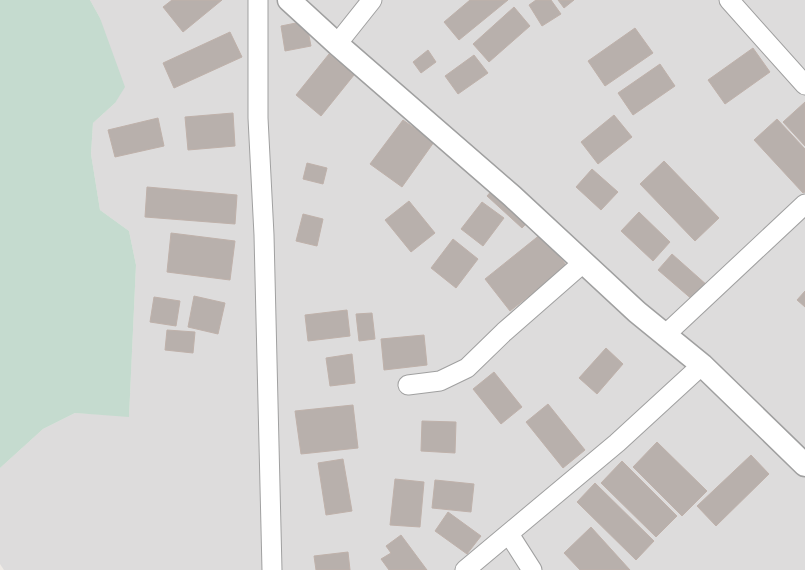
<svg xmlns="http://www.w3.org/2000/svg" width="805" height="570" font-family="'Titillium Web',sans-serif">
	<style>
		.residential { fill: #dddcdc }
		.wetland { fill: #c5dbcf }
		.building { fill: #b8b0ac; stroke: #bfb1aa }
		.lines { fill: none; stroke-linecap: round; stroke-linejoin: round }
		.minor-casing { stroke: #a0a0a0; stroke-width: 21 }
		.tertiary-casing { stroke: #a0a0a0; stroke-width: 25 }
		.minor { stroke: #fff; stroke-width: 19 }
		.tertiary { stroke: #fff; stroke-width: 22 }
	</style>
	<rect width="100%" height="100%" fill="#efebe6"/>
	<path class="residential" d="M90,0H805V570H4L0,564V468L43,429L75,413L129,416L136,265L129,231L100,210L91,154L93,123L115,103L100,18Z"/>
	<path class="wetland" d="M0,0H90L100,18L125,87L115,103L93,123L91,154L100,210L129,231L136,265L129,417L75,413L43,429L0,468Z"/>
	<path class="building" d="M172,0H222L183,32L163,7Z
		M470,0H508L459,40L444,22Z
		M536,0H551L561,14L542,26L529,5Z
		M558,0H574L564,8Z
		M514,7L530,26L489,62L473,44Z
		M306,21L311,46L285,51L281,26Z
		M635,28L653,53L605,86L588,61Z
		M230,32L242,57L174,88L163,63Z
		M753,48L770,72L725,104L708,80Z
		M428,50L436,62L421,73L413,62Z
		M329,54L354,75L321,116L296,95Z
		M474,55L488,73L458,94L445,76Z
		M660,64L675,86L633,115L618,93Z
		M805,102V146L783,122Z
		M233,113L235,146L188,150L185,117Z
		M614,115L632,137L598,164L581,142Z
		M158,118L164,146L115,157L108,130Z
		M777,119L805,149V192L803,193L754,140Z
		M403,120L434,142L402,187L370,164Z
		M664,161L719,218L695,241L640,184Z
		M307,163L327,168L323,184L303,179Z
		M592,169L618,192L601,210L576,187Z
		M147,187L237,195L235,224L145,217Z
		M495,187L530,220L522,228L487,196Z
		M409,201L435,233L411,252L385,220Z
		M482,202L504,218L483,246L461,229Z
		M639,212L670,242L653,261L621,231Z
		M303,214L323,219L317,246L296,241Z
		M171,233L235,241L230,280L167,272Z
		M541,234L567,266L510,311L485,279Z
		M453,239L478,259L456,288L431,268Z
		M672,254L708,286L694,301L658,270Z
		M805,291V307L797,300Z
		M194,296L225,303L218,334L188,327Z
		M154,297L180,301L176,326L150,322Z
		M347,310L350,336L308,341L305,315Z
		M372,313L375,339L359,341L356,314Z
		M167,330L195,332L193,353L165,350Z
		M424,335L427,365L384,370L381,339Z
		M606,348L623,364L597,394L579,378Z
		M352,354L355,383L330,386L326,358Z
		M494,372L522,407L501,424L473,389Z
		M548,404L585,450L563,468L526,422Z
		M353,405L358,448L301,454L295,411Z
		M422,421L456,422L455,453L421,451Z
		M657,442L707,491L682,516L633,467Z
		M751,455L769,474L716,526L697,506Z
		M343,459L352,511L326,515L318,463Z
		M622,461L677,516L656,537L601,483Z
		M395,479L424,482L420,527L390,525Z
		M435,480L474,484L471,512L432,508Z
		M595,483L654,541L636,560L577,502Z
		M448,512L481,536L467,554L435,531Z
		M591,527L630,570H580L564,553Z
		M401,535L427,570H389L381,559L391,553L386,546Z
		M348,552L350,570H316L314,556Z"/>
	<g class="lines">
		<defs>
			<path id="minor" d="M258,0V118L264,235L272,570
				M729,0L805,85
				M337,44L372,0
				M665,335L805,204
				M408,385L440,381L467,368L504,332L584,262
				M509,534L532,570
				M465,570L617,443L702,365"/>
			<path id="tertiary" d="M289,0L337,44L512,196L637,312L702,365L805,465"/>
		</defs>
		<use href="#minor" class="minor-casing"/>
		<use href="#tertiary" class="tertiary-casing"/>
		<use href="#minor" class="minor"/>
		<use href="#tertiary" class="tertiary"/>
	</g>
</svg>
